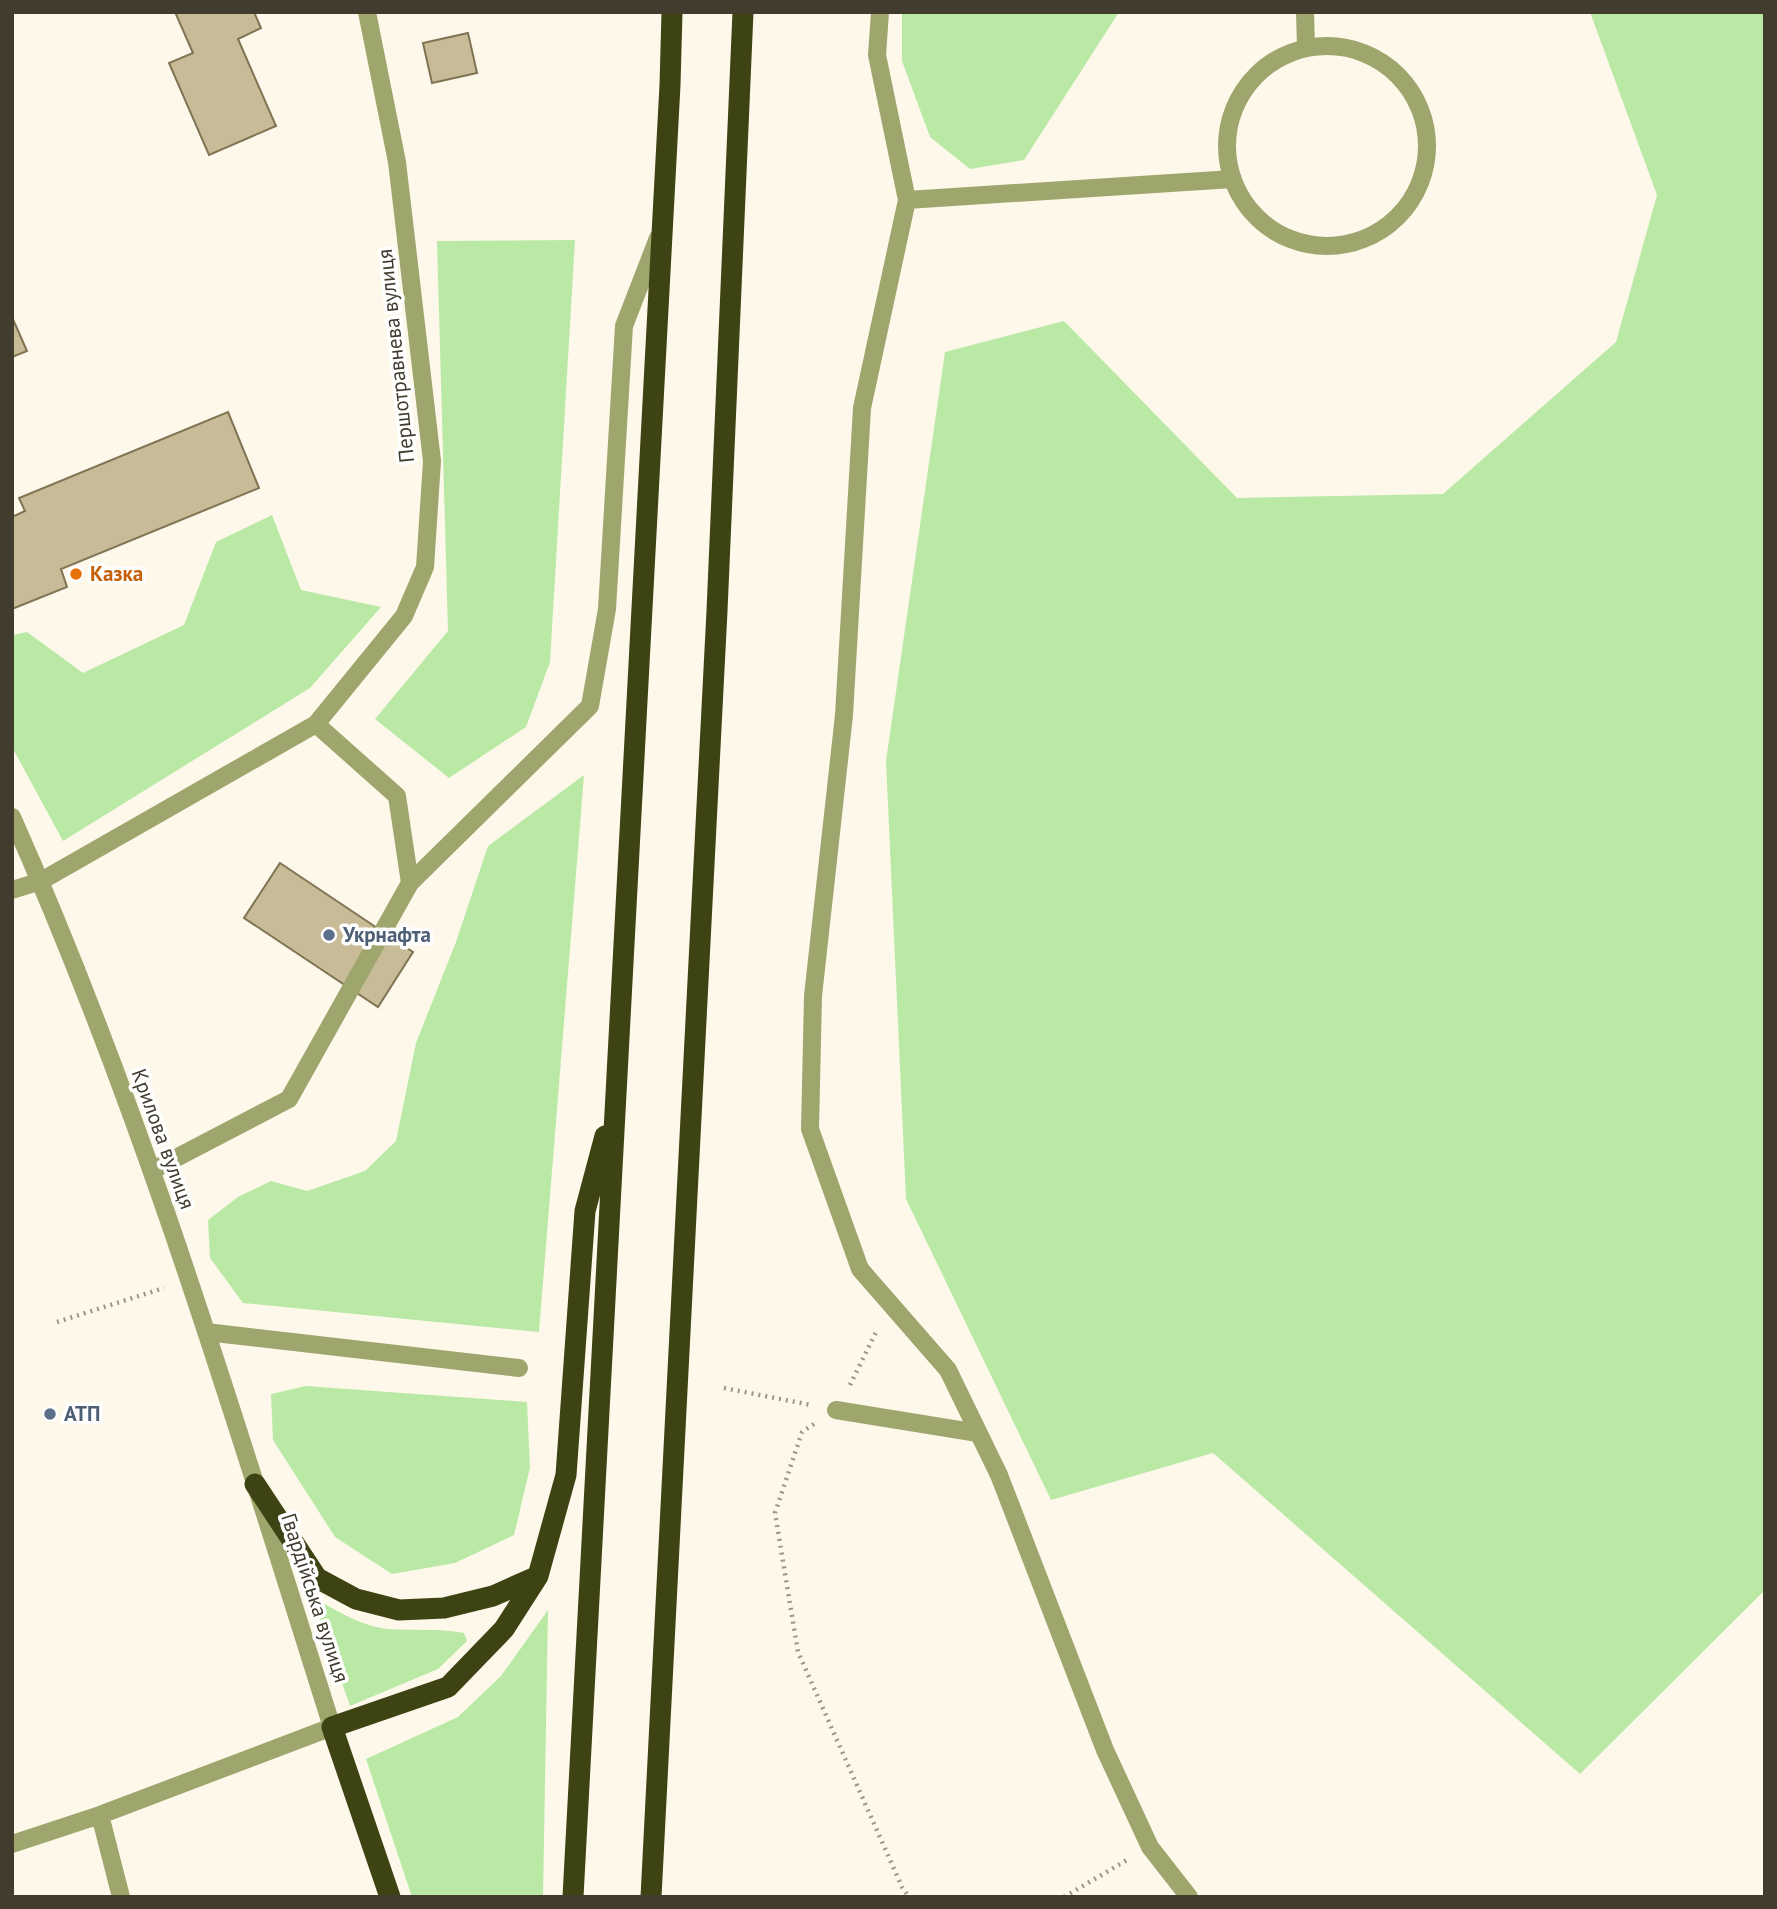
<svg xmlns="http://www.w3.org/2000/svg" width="1777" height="1909" font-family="'PT Sans',sans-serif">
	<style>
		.green { fill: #bae9a6 }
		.building { fill: #c8bb98; stroke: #7f7453; stroke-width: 2 }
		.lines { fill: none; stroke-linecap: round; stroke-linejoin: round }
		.path { stroke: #9c9789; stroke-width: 4.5; stroke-dasharray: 2 5; stroke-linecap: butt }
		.minor { stroke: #9ea66d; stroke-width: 18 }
		.highway { stroke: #3e4313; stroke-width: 21 }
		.food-dot { fill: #e8710a; stroke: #fff; stroke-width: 2.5 }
		.service-dot { fill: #5c6f8a; stroke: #fff; stroke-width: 2.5 }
		.labels { text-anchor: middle; stroke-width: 7; stroke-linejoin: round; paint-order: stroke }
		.street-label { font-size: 21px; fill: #413c2e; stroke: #fff }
		.food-label { font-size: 21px; font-weight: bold; fill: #c56008; stroke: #fff; text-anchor: start }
		.service-label { font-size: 21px; font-weight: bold; fill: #4e5e75; stroke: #fff; text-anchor: start }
	</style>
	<rect width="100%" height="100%" fill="#fdf8ea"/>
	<path class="green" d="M902,12H1119L1024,160L970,169L930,137L902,61Z
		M1590,12H1765V1590L1580,1774L1213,1453L1051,1500L906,1199L886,761L945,352L1064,321L1237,498L1443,494L1616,342L1657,195Z
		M575,240L550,662L526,727L449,778L375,719L448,631L437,241Z
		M272,515L301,590L381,607L310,688L63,841L12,747V635L27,632L83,673L184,625L216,542Z
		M584,775L539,1332L243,1303L210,1258L208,1220L238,1197L271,1181L307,1191L365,1171L396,1141L416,1043L456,942L488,846Z
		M306,1386L527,1402L530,1468L514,1535L455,1563L392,1574L335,1537L273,1440L271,1394Z
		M312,1597C336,1610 360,1626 388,1629C414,1631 438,1628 464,1633L467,1641L438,1669L350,1706Z
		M548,1610L543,1897H412L366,1759L458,1717L501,1676Z"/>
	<path class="building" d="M175,12H254L261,28L238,39L276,126L209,155L169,63L193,53Z
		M468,33L477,73L432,83L423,43Z
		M12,317L27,351L12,357Z
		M228,412L259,488L61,569L67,587L12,609V517L25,511L19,498Z
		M280,863L413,952L378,1007L244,918Z"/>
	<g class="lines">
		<path class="path" d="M57,1322L164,1288
			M850,1385L877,1330
			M724,1388L811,1405
			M814,1424L802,1432L775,1513L798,1652L902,1887L909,1897
			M1064,1897L1127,1860"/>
		<path class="minor" d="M880,12L877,55L907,200L862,408L844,715L813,996L810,1129L860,1269L948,1370L999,1475L1105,1750L1150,1847L1189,1897
			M1305,12L1306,48
			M1227 146a100 100 0 1 1 200 0a100 100 0 1 1-200 0Z
			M907,200L1233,179
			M316,724L397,796L410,883
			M12,817C143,1111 235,1420 332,1727L100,1815L12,1844
			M12,890L41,881L316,724L404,616L425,567L432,461L397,162L367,12
			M153,1170L289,1099L410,883L590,706L607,609L624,326L658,238
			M206,1332L519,1368
			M836,1410L978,1433
			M100,1815L121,1897"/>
		<path class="highway" d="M255,1484L317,1578L356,1599L399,1610L444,1608L493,1596L538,1576
			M390,1897L332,1727L448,1687L504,1629L538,1576L566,1475L585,1211L605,1136
			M573,1897L670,85L672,12
			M651,1897L717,611L743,12"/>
	</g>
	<circle class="food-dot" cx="76" cy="574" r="7"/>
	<g class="service-dot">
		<circle cx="329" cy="935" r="7"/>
		<circle cx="50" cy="1414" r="7"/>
	</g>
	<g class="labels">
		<g class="street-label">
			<text transform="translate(396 356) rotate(-96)" y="7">Першотравнева вулиця</text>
			<text transform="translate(163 1139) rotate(70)" y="7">Крилова вулиця</text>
			<text transform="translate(315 1598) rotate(72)" y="7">Гвардійська вулиця</text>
		</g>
		<g class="food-label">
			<text x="90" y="581">Казка</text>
		</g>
		<g class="service-label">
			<text x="343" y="942">Укрнафта</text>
			<text x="64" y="1421">АТП</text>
		</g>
	</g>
	<rect width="1777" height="1909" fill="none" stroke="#413c2e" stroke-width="28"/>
</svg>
